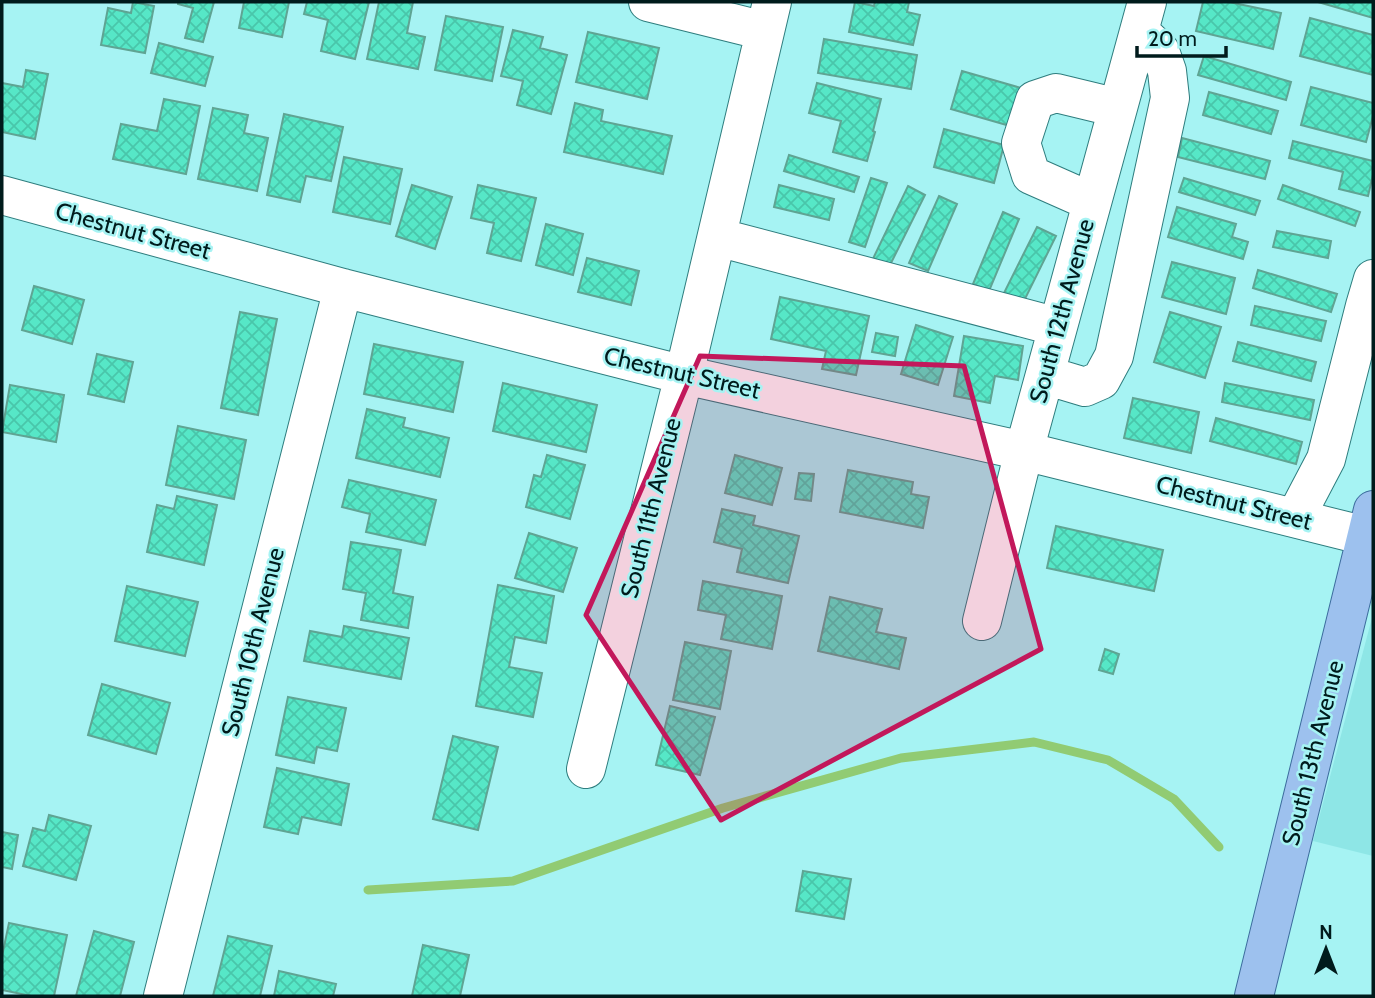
<svg xmlns="http://www.w3.org/2000/svg" width="1375" height="998" font-family="Cabin,sans-serif">
	<style>
		.built { fill: #8ee6e6 }
		.lines { fill: none; stroke-linecap: round; stroke-linejoin: round }
		.stream { stroke: #91cb73; stroke-width: 9 }
		.building { fill: url(#building-cross-hatch); stroke: #5fa493; stroke-width: 2 }
		.minor-casing { stroke: #2e7d7e; stroke-width: 40 }
		.major-casing { stroke: #3c6c9d; stroke-width: 40 }
		.minor { stroke: #fff; stroke-width: 38 }
		.major { stroke: #9dc1ee; stroke-width: 38 }
		.marked { fill: #c2185b; fill-opacity: 0.2; stroke: #c2185b; stroke-width: 5; stroke-linejoin: round }
		.labels { text-anchor: middle; stroke-width: 5; stroke-linejoin: round; paint-order: stroke }
		.street-label { font-size: 24px; fill: #001b1c; stroke: #a6f3f3 }
	</style>
	<defs>
		<pattern id="building-cross-hatch" width="8" height="8" patternUnits="userSpaceOnUse" patternTransform="scale(1.75)"><rect width="8" height="8" fill="#56e7c7"/><path d="M0 0l8 8M0 8l8-8" fill="none" stroke="#49c6aa"/></pattern>
	</defs>
	<rect width="100%" height="100%" fill="#a6f3f3"/>
	<path class="built" d="M1373,614V856L1313,841Z"/>
	<g class="lines">
		<path class="stream" d="M368,890L513,881L723,808L901,758L1034,742L1108,760L1174,799L1219,847"/>
	</g>
	<path class="building" d="M133,2L154,6L145,53L101,45L108,8L131,13Z
		M178,2H214L203,42L185,38L193,8L178,4Z
		M244,2H289L282,37L239,28Z
		M307,2H369L355,59L321,51L328,20L304,14Z
		M379,2H413L407,33L425,37L418,69L367,59Z
		M855,2L874,6L875,2H909L907,12L920,15L913,45L849,32Z
		M1203,2H1229L1281,13L1273,49L1196,31Z
		M1318,2H1373V18Z
		M446,16L503,27L492,81L435,70Z
		M1310,18L1373,35V75L1300,56Z
		M513,30L543,37L540,48L567,55L551,114L517,105L523,81L501,76Z
		M588,32L659,48L647,99L576,82Z
		M824,39L917,55L911,89L818,73Z
		M159,43L213,57L205,86L151,73Z
		M1204,56L1291,82L1286,100L1198,75Z
		M26,70L48,74L35,139L2,132V83L23,87Z
		M962,71L1021,88L1010,126L951,109Z
		M817,83L881,99L873,131L875,132L867,161L833,152L841,121L809,113Z
		M1311,87L1373,103V116L1366,142L1301,125Z
		M1209,92L1278,111L1271,134L1203,115Z
		M164,99L200,106L186,174L113,159L121,124L157,131Z
		M575,103L603,110L601,121L672,136L663,174L564,152Z
		M213,108L248,115L244,133L268,138L257,191L198,179Z
		M284,114L343,127L331,181L306,176L300,202L267,195Z
		M944,129L1004,145L994,183L934,167Z
		M1182,138L1270,161L1265,179L1178,157Z
		M1293,141L1373,161V175L1368,196L1339,189L1343,172L1289,158Z
		M789,155L859,177L854,192L784,171Z
		M344,157L402,169L390,224L333,212Z
		M871,178L887,183L865,247L849,242Z
		M1184,178L1260,201L1255,215L1179,192Z
		M412,185L452,197L435,249L396,236Z
		M478,185L536,198L521,261L487,253L494,223L471,218Z
		M779,185L834,199L829,220L774,207Z
		M1283,185L1360,212L1355,226L1278,199Z
		M908,186L925,195L885,275L869,267Z
		M939,196L957,204L928,271L909,263Z
		M1177,207L1236,224L1232,237L1248,242L1243,259L1168,237Z
		M1003,212L1019,219L989,291L973,284Z
		M546,224L583,234L573,275L536,265Z
		M1037,227L1056,236L1021,307L1002,297Z
		M1277,231L1331,241L1328,258L1273,247Z
		M587,258L639,271L631,305L578,292Z
		M1172,262L1235,278L1226,314L1162,297Z
		M1258,270L1337,294L1331,312L1253,288Z
		M34,286L84,300L72,344L22,330Z
		M780,297L869,316L856,375L822,369L826,351L771,339Z
		M1255,306L1326,321L1321,341L1251,325Z
		M240,312L277,319L258,415L221,408Z
		M1170,312L1221,327L1205,378L1154,362Z
		M916,325L953,337L938,385L901,374Z
		M876,333L898,337L895,356L872,352Z
		M964,336L1023,346L1018,380L995,376L990,403L954,396Z
		M1238,342L1316,362L1311,381L1233,361Z
		M374,344L463,362L453,412L364,394Z
		M97,354L133,362L124,402L88,394Z
		M503,383L597,405L586,452L493,431Z
		M1225,383L1314,400L1310,420L1222,402Z
		M10,385L64,395L56,442L2,432Z
		M1133,398L1199,412L1191,453L1124,438Z
		M367,409L405,418L403,427L449,438L440,477L356,458Z
		M1216,418L1302,442L1296,464L1210,441Z
		M178,426L246,440L234,499L166,485Z
		M547,455L585,465L570,519L526,507L534,475L541,477Z
		M735,455L782,468L772,505L725,493Z
		M848,470L913,482L911,494L929,497L923,528L840,512Z
		M799,473L814,474L811,501L795,499Z
		M349,480L436,500L425,545L366,532L370,514L342,507Z
		M177,496L217,505L204,565L147,552L157,505L174,509Z
		M722,509L755,516L753,525L799,536L788,583L737,572L742,549L714,542Z
		M1056,526L1163,550L1154,591L1047,568Z
		M529,533L577,548L563,592L515,578Z
		M351,542L401,550L393,593L413,597L408,628L361,620L366,593L343,589Z
		M703,581L782,596L772,649L721,639L726,615L698,610Z
		M498,585L554,596L546,643L515,637L509,667L542,673L533,717L476,706Z
		M127,586L198,602L185,656L115,641Z
		M830,597L882,609L876,632L906,638L899,669L818,651Z
		M344,626L409,638L401,679L304,661L310,631L342,637Z
		M685,642L731,651L720,709L673,700Z
		M1105,649L1119,654L1113,674L1099,670Z
		M102,684L170,703L156,754L88,735Z
		M288,697L346,708L337,751L317,747L314,763L276,755Z
		M670,706L715,717L700,775L656,765Z
		M453,736L498,747L478,830L433,819Z
		M277,768L349,784L341,825L302,817L298,834L264,827Z
		M49,815L91,826L76,880L23,866L33,828L45,831Z
		M2,832L18,835L12,869L2,867Z
		M803,871L851,879L844,919L796,911Z
		M9,923L67,935L54,996H31L2,990V956Z
		M94,931L134,942L120,996H76Z
		M228,936L272,946L260,996H213Z
		M423,945L469,955L460,996H412Z
		M279,971L336,984L333,996H274Z"/>
	<g class="lines">
		<defs>
			<path id="minor" d="M648,2L765,31
				M2,195L343,288L684,375L1024,451L1366,536
				M1092,202L1031,175L1021,143L1035,100L1056,93L1118,108
				M717,237L1058,327
				M1045,375L1085,387L1101,380L1114,356L1170,98L1167,71L1160,51L1139,31
				M1295,518L1326,459L1365,306L1373,279
				M982,621L1024,451L1147,2
				M586,769L684,375L772,2
				M163,996L343,288"/>
			<path id="major" d="M1254,996L1373,510"/>
		</defs>
		<use href="#minor" class="minor-casing"/>
		<use href="#major" class="major-casing"/>
		<use href="#minor" class="minor"/>
		<use href="#major" class="major"/>
	</g>
	<path class="marked" d="M700,356L964,366L1041,649L721,820L586,615Z"/>
	<g class="labels">
		<g class="street-label">
			<text transform="translate(133 231) rotate(15)" y="8">Chestnut Street</text>
			<text transform="translate(1062 311) rotate(-75)" y="8">South 12th Avenue</text>
			<text transform="translate(682 373) rotate(13)" y="8">Chestnut Street</text>
			<text transform="translate(1234 503) rotate(14)" y="8">Chestnut Street</text>
			<text transform="translate(651 508) rotate(-76)" y="8">South 11th Avenue</text>
			<text transform="translate(253 642) rotate(-76)" y="8">South 10th Avenue</text>
			<text transform="translate(1313 753) rotate(-76)" y="8">South 13th Avenue</text>
		</g>
	</g>
	<rect width="1375" height="998" fill="none" stroke="#001b1c" stroke-width="7"/>
	<g transform="translate(1326 949)" stroke="#a6f3f3" stroke-width="5" paint-order="stroke">
	<path d="M0-5L12 26L0 18L-12 26Z" fill="#001b1c"/>
	<text y="-10" font-size="19" font-weight="bold" text-anchor="middle" fill="#001b1c">N</text>
	</g>
	<path d="M1137 46v10h89v-10" fill="none" stroke="#001b1c" stroke-width="3.5"/>
	<text x="1148" y="46" font-size="21" fill="#001b1c" stroke="#a6f3f3" stroke-width="5" paint-order="stroke">20 m</text>
</svg>
